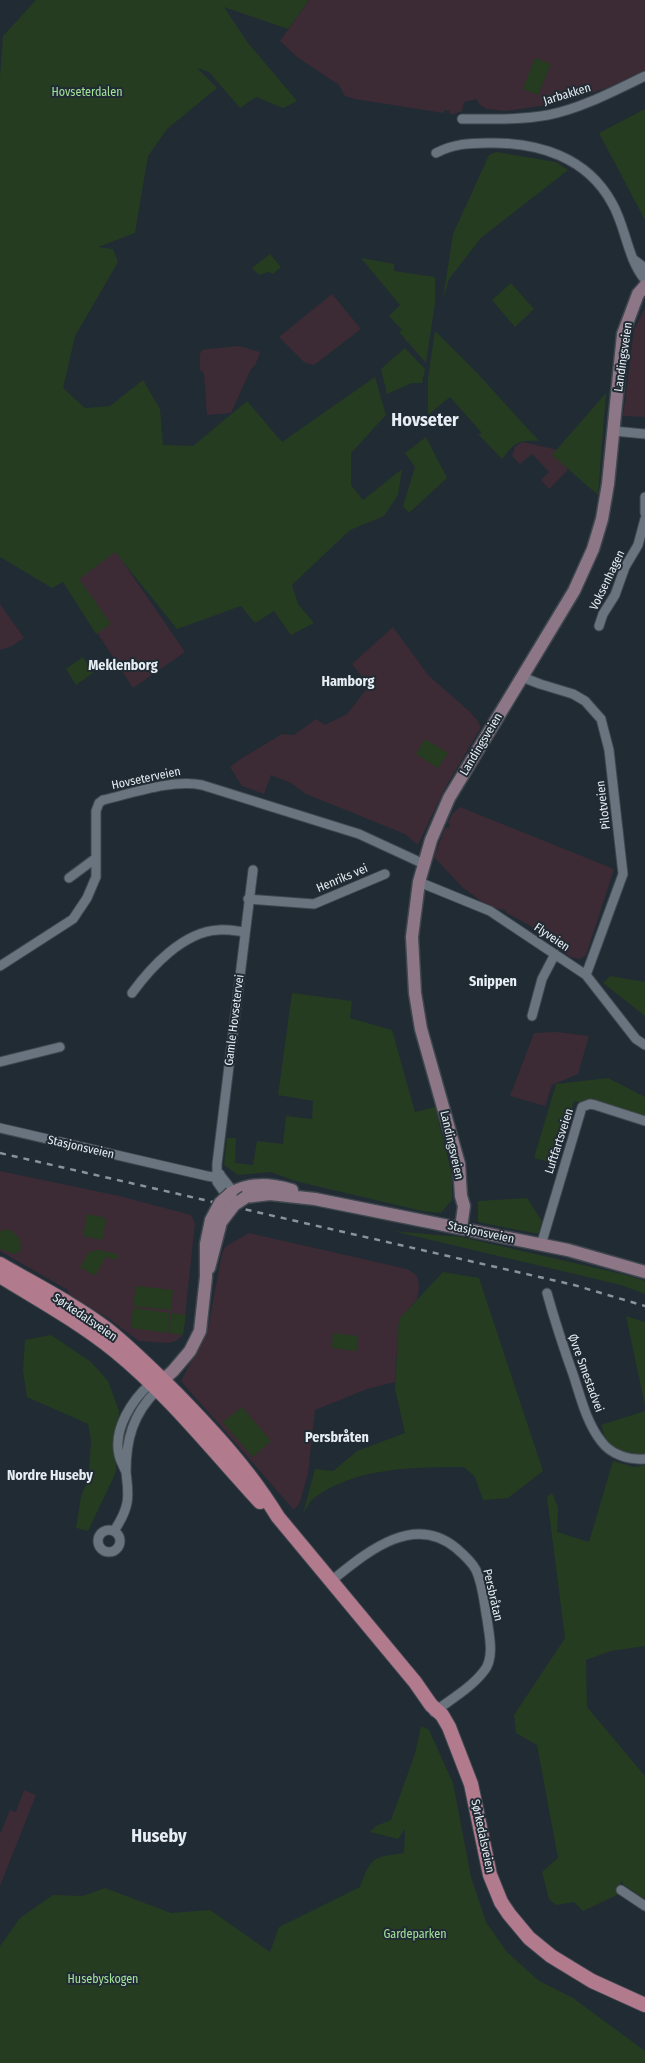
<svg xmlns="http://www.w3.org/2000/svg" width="645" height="2063" font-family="'Fira Sans Condensed',sans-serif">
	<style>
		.education { fill: #3c2b35 }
		.green { fill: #253c21 }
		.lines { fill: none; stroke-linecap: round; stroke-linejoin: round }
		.street-casing { stroke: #3f474f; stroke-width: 11 }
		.secondary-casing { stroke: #3f474f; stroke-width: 15 }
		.primary-casing { stroke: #3f474f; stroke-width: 16 }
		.street { stroke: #69747e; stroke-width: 9 }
		.secondary { stroke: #8d7786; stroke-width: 12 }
		.primary { stroke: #b27b8d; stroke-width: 14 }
		.rail { stroke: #8a929a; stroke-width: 2.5; stroke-dasharray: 6 6; stroke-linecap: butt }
		.secondary-bridge-casing { stroke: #3f474f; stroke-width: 15; stroke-linecap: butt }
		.secondary-bridge { stroke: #8d7786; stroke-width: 12 }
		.labels { text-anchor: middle; stroke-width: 4; stroke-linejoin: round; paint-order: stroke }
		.park-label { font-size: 12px; fill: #a2e198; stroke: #212b34 }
		.street-label { font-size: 12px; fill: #e6edf3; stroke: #212b34 }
		.neighbourhood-label { font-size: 14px; font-weight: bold; fill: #e6edf3; stroke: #212b34 }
		.district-label { font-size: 18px; font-weight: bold; fill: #e6edf3; stroke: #212b34 }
	</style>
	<rect width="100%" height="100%" fill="#212b34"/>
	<path class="education" d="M309,0H645V70L607,88L579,97L547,105L506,111L487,109L480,105L476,99L464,102L462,111L454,114H450V111L444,110V113L355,99L345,96L339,85L297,57L280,41Z
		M332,294L361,329L314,365L305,363L279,337Z
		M645,308V417L623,416L634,330Z
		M239,346L260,352L256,363L250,371L231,413L207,415L204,373L200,370V354L202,350L208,349Z
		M522,442L558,450L568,462L567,471L549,489L541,480L549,472L532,454L520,464L512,456L515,447Z
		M112,546L185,652L133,688L62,578Z
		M0,604L24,638L12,646L0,650Z
		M393,627L428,675L469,711L477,720L481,727L444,790L418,845L405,834L306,794L291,783L271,775L264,794L242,786L230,767L239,760L282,734L294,735L316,719L325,725L347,714L369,686L352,664Z
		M460,807L614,869L586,955L580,959L570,957L529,925L507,913L505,910L489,907L462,887L434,857L445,828H449L450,825L448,822L452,814Z
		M557,1032L589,1036L578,1074L552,1085L545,1106L510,1096L534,1033Z
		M0,1171L119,1196L191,1215L195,1223L183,1335L176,1341L168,1343L139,1341L108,1318L69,1294L68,1290L0,1251Z
		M249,1233L407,1269L416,1275L418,1279L419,1288L417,1299L399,1320L395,1382L367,1389L315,1410L308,1473L300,1502L294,1510L181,1381L208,1329L222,1253L226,1246Z
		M24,1790L36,1795L0,1886V1834L10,1810L16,1812Z"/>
	<path class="green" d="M36,0H309L288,29L224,7L248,43L297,101L283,108L256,97L240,108L209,72L197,68L217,88L167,129L148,156L135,233L98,247L113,249L118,262L75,336L63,388L85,408L110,406L143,380L160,409L163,445L193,446L247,401L282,442L375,377L386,415L351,453V485L363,500L402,469L398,495L384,516L350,530L292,585L298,604L314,623L291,635L274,611L255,623L241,606L177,629L115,552L79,579L111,624L96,634L63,582L52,588L0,557V77L3,36Z
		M535,58L551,64L538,95L523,89Z
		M645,109V220L599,133Z
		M496,152L556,162L568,170L481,238L449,279L443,299L453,234L489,155Z
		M270,254L281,267L273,274L268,272L259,275L252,268Z
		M361,258L394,264V271L435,277V303L426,363L399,332L402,330L389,316L400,305Z
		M511,283L534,309L515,327L492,300Z
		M435,331L478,374L539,441C518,440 515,442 502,459L478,434L482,433L450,397L428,415V378Z
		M405,348L425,369L422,383H412L387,394L381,369Z
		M606,393L598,495L552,455Z
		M426,437L447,478L409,513L403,506L415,467L405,453Z
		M83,657L93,673L76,685L66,669Z
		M425,739L448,753L438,768L416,754Z
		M610,976L645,982V1016L603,983Z
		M292,993L352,1001L350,1018L392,1030L415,1112L435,1107L452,1174V1200L441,1213L422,1211L295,1181L271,1172L238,1175L224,1165L227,1138H236L235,1163L253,1165L257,1141L283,1144L286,1116L312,1119L313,1101L278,1095Z
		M608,1078L645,1097V1119L574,1101L556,1164L534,1158L556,1084Z
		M527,1198L542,1221L538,1234L478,1222V1201Z
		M87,1214L106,1218L102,1240L83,1236Z
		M3,1229L12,1231L20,1239L21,1250L15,1254L0,1249V1232Z
		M393,1231L461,1237L622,1274L645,1281V1294L621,1285Z
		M98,1250L118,1254V1260L106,1257L97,1273L94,1275L80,1267L89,1252Z
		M443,1272L479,1278L543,1471L508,1498L483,1500L475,1477L464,1467C415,1467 356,1467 314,1498C310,1501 306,1509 303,1514L315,1469L333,1471L357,1451L405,1433L395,1389L399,1319Z
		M136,1286L173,1290L171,1310L133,1306Z
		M133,1308L170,1313L168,1333L131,1328Z
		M172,1313L186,1315L183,1335L169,1333Z
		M626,1316L645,1322V1406Z
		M333,1333L358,1336L357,1351L332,1348Z
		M51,1335L91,1362L108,1381L119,1411L116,1472L88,1531L76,1528L81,1496L88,1481L91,1441L88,1424L27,1397L23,1371L25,1340Z
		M242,1407L271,1441L253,1457L223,1422Z
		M645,1411V1458L633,1460L607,1443L601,1425Z
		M613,1461L634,1467L645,1465V1646L611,1651L586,1660L587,1707L645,1776V1899L624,1885L621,1880L619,1894L583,1911L574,1902L556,1905L549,1899L542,1872L558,1858L537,1745L516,1733L514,1715L565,1638L547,1497L552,1493L558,1507L557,1532L589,1542Z
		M421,1726L429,1730L453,1783L471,1877L486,1922L507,1952L539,1981L573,1998L645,2051V2063H0V1946L20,1918L53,1895L83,1896L105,1888L171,1913L210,1910L270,1952L279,1927L360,1887C372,1856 371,1858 404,1853L405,1829L398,1839L370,1832L376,1826L391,1820L415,1754Z"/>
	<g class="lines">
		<defs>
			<path id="street" d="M462,119C491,119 520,120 548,115C580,109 616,90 645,76
				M436,153C453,144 469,143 488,143C538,142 587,157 612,203C626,227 627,258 645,280
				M633,259L645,268
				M614,431L645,434
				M645,497V513
				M599,626L603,614L615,595L625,567L638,545L645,519
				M522,677L540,684L573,694L585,701L601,719L609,750L623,874L586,975
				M69,878L96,858
				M419,882L490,911L586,975L636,1039L645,1045
				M248,899L314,904L385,874
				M0,966L73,919L87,898L96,877V811L99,803L103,800C133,793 172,779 202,785L359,834L424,864
				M132,993C151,967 183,932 218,930C227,929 236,931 245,932
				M532,1016L542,979L555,954
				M0,1062L60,1047
				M0,1128L207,1176L213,1177L220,1174
				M217,1171L235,1194
				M224,1192L217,1182V1164L253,870
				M541,1245L582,1107L590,1104L595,1105L645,1121
				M547,1293C555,1322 564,1349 574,1377C581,1399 587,1423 601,1441C611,1455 629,1460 645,1459
				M125,1470C123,1465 120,1460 119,1455C113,1429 132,1400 150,1384
				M98 1541a11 11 0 1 1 22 0a11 11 0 1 1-22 0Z
				M114,1531C120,1522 125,1513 127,1503C129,1492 127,1482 126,1472C126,1439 133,1414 157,1390
				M331,1581C365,1554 412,1512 456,1548C463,1554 472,1562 476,1570C483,1585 484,1603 487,1619C489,1634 495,1658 484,1671C471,1688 450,1700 434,1712
				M621,1890L645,1906"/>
			<path id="secondary" d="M231,1193C251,1182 270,1184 292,1190
				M246,1197L270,1194L315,1199L568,1250L645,1272
				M461,1228L464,1206L461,1196L459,1164L421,1029L415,993L412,937L419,882L431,840L449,798L574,591L593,549L602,519L608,484L623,334L638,294L645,286
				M209,1268L221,1222
				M158,1389L163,1380L173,1371L190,1351L200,1331L206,1277V1244L211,1220"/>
			<path id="primary" d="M0,1264C36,1285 74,1304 107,1329C132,1349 154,1371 177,1394C214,1432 250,1471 278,1517L415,1682L431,1705L442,1715L449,1727L471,1784L490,1875L501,1902L509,1914L529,1938L551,1956L592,1981L645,2005
				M0,1276C39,1300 79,1322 115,1351C169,1395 213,1451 260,1502"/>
		</defs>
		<use href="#street" class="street-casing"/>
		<use href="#secondary" class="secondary-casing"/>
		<use href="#primary" class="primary-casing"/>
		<use href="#street" class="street"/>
		<use href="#secondary" class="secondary"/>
		<use href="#primary" class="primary"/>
		<path class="rail" d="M0,1153L574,1285L645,1306"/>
		<defs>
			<path id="secondary-bridge" d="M211,1220L220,1203L231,1193
				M221,1222L234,1205L246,1197"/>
		</defs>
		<use href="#secondary-bridge" class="secondary-bridge-casing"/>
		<use href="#secondary-bridge" class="secondary-bridge"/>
	</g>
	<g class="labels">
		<g class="park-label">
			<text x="87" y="96">Hovseterdalen</text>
			<text x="415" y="1938">Gardeparken</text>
			<text x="103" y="1983">Husebyskogen</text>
		</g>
		<g class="street-label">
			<text transform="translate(567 94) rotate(-17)" y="4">Jarbakken</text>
			<text transform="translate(623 357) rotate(-82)" y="4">Landingsveien</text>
			<text transform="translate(607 580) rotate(-64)" y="4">Voksenhagen</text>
			<text transform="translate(481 744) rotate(-59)" y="4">Landingsveien</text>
			<text transform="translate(146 778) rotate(-12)" y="4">Hovseterveien</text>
			<text transform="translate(603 805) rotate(-97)" y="4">Pilotveien</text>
			<text transform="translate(342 878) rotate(-23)" y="4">Henriks vei</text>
			<text transform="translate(552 937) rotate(34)" y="4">Flyveien</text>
			<text transform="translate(234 1020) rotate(-83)" y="4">Gamle Hovsetervei</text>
			<text transform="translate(559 1141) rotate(-72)" y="4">Luftfartsveien</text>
			<text transform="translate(452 1145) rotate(77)" y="4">Landingsveien</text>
			<text transform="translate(81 1147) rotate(13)" y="4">Stasjonsveien</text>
			<text transform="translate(481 1232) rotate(12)" y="4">Stasjonsveien</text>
			<text transform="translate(85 1317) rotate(34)" y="4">Sørkedalsveien</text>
			<text transform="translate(586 1373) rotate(70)" y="4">Øvre Smestadvei</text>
			<text transform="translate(493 1595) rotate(77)" y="4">Persbråtan</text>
			<text transform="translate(483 1836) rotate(78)" y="4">Sørkedalsveien</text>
		</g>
		<g class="neighbourhood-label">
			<text x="123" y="670">Meklenborg</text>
			<text x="348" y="686">Hamborg</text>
			<text x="493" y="986">Snippen</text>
			<text x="337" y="1442">Persbråten</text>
			<text x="50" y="1480">Nordre Huseby</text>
		</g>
		<g class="district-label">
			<text x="425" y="426">Hovseter</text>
			<text x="159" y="1842">Huseby</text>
		</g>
	</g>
</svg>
